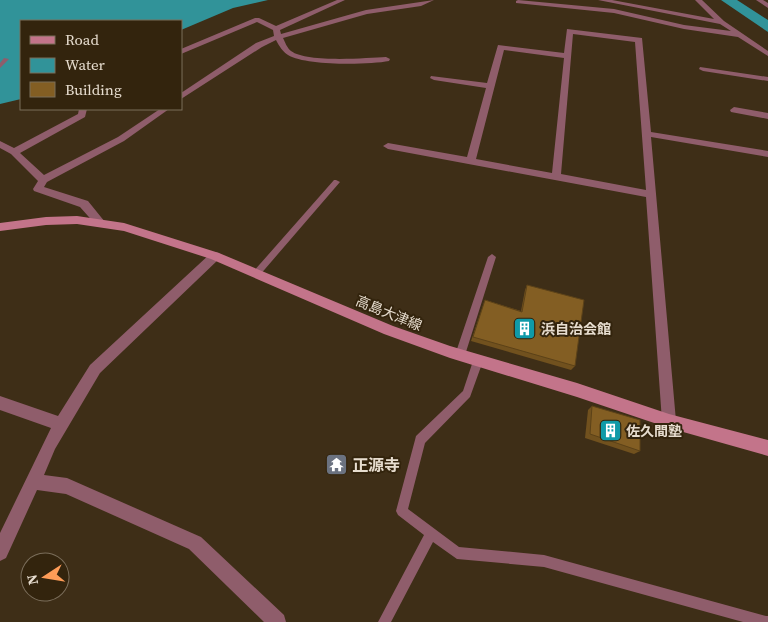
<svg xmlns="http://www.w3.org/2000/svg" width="768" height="622" font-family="'Source Serif 4','Noto Sans JP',serif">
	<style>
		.water { fill: #319399 }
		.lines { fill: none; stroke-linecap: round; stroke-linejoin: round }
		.service { fill: #8f5d6b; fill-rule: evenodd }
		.minor { fill: #8f5d6b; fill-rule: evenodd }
		.secondary { fill: #c3748a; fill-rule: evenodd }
		.wall { fill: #71511e }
		.building { fill: #835e23; stroke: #5c4218 }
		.labels { text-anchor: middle; stroke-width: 4; stroke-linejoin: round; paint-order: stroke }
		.street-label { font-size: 14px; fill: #e7ddcf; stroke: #33240d }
		.poi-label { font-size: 14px; font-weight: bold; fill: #e7ddcf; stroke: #33240d; text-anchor: start }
		.near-poi-label { font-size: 16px; font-weight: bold; fill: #e7ddcf; stroke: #33240d; text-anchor: start }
	</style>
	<rect width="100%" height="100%" fill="#3e2e17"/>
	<path class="water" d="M0,0H268L233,8L181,30V21H21V99L0,104Z
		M721,0H737L768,20V32Z"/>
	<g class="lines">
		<path class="service" d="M4,58L9,59L0,68V63Z
			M334,180H336L340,182L259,276H253L252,274L253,272Z
			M492,254L496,257L465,355L463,358L460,359L457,358L455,355L488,257Z
			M478,357L481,358L483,361L470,397L425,443L408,509L459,547L544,555L766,616H768V622H743L544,567L457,559L433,542L391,622H378L424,535L398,515L396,511L415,440L416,436L463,391L473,361L475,358Z"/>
		<path class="minor" d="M337,0H345L280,30L281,34L366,10L434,0L421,6L367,14L283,38C285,42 287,48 291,51C307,63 366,58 386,57L390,59L389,61C368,65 306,66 288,55C283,52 279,46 276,40L262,47L181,99V93L256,43L274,36L273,30L257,22L181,54V49L255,18H259L276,26Z
			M518,0L614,9L684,25L731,31L720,24L598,0H612L714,19L695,0H702L724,21L768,51V56L738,37L684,29L614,13L516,3V1Z
			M756,0H763L768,3V8Z
			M567,29L642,38L651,132L768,151V157L651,137L676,421L674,426L669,428L664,426L662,421L646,197L388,149L383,146L388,143L467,157L486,88L434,80L430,78L431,76L487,83L498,45L564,53ZM573,34L635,42L646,190L561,174ZM504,50L564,58L552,173L476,159Z
			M700,67L768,77V81L703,71L699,69Z
			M734,107L768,113V119L731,112L730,110Z
			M79,109H87L85,117L20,153L44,175L118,137L160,109H169L124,141L47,182L44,187L88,201L105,222L100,226L96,225L80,207L34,191L33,189L38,181L11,154L0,148V141L14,148L78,114Z
			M215,252L219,253L221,256L219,259L100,373L55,449L44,475L67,478L201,537L284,615L286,622H264L189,549L66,494L37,490L6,558L0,561V533L51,428L0,410V396L58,416L90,365L211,253Z"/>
		<path class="secondary" d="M77,216L124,223L219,253L393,326L450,346L577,383L669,414L768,440V456L669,428L577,397L450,358L384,334L211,259L124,231L77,224L46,225L0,231V223L46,217Z"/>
	</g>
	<path class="wall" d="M527,285L575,366L571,370L471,341L485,300L521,311L525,290Z
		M592,406L640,451L634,454L585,438L588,410Z"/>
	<path class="building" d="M527,285L584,300L575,366L473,337L485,300L522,312Z
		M592,406L640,420V451L590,434Z"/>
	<defs>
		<symbol id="building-square" viewBox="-11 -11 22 22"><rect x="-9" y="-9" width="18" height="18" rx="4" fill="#0f9aa8" stroke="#33240d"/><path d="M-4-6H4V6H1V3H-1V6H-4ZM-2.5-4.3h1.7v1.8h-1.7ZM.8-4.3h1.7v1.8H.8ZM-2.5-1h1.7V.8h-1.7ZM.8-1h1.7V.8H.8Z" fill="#fff"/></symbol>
		<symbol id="temple-square" viewBox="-11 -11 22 22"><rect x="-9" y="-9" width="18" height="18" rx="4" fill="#6b7280" stroke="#33240d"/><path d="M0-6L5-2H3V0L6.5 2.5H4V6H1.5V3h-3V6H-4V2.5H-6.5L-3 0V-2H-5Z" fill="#fff"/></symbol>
	</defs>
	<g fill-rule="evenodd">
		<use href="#building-square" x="512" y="316" width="25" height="25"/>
		<use href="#building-square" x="598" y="418" width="25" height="25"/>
		<use href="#temple-square" x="324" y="452" width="25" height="25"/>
	</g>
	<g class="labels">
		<g class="street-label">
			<text transform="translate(389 313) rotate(22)" y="5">高島大津線</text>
		</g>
		<g class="poi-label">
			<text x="541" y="334">浜自治会館</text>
			<text x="626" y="436">佐久間塾</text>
		</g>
		<g class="near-poi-label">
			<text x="352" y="471">正源寺</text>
		</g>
	</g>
	<rect x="20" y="20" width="162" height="90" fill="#33240d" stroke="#7b6e5b"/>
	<rect x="30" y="36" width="25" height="8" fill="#c3748a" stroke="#7b6e5b"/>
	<text x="65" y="45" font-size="15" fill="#e7ddcf">Road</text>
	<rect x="30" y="58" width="25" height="15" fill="#319399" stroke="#7b6e5b"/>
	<text x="65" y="70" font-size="15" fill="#e7ddcf">Water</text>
	<rect x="30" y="82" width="25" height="15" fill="#835e23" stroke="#7b6e5b"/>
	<text x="65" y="95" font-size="15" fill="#e7ddcf">Building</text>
	<g transform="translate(45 577) rotate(258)"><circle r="24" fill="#33240d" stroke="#7b6e5b"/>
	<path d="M0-4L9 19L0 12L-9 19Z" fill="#fe9c57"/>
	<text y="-8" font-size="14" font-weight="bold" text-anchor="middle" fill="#e7ddcf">N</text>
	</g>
</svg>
